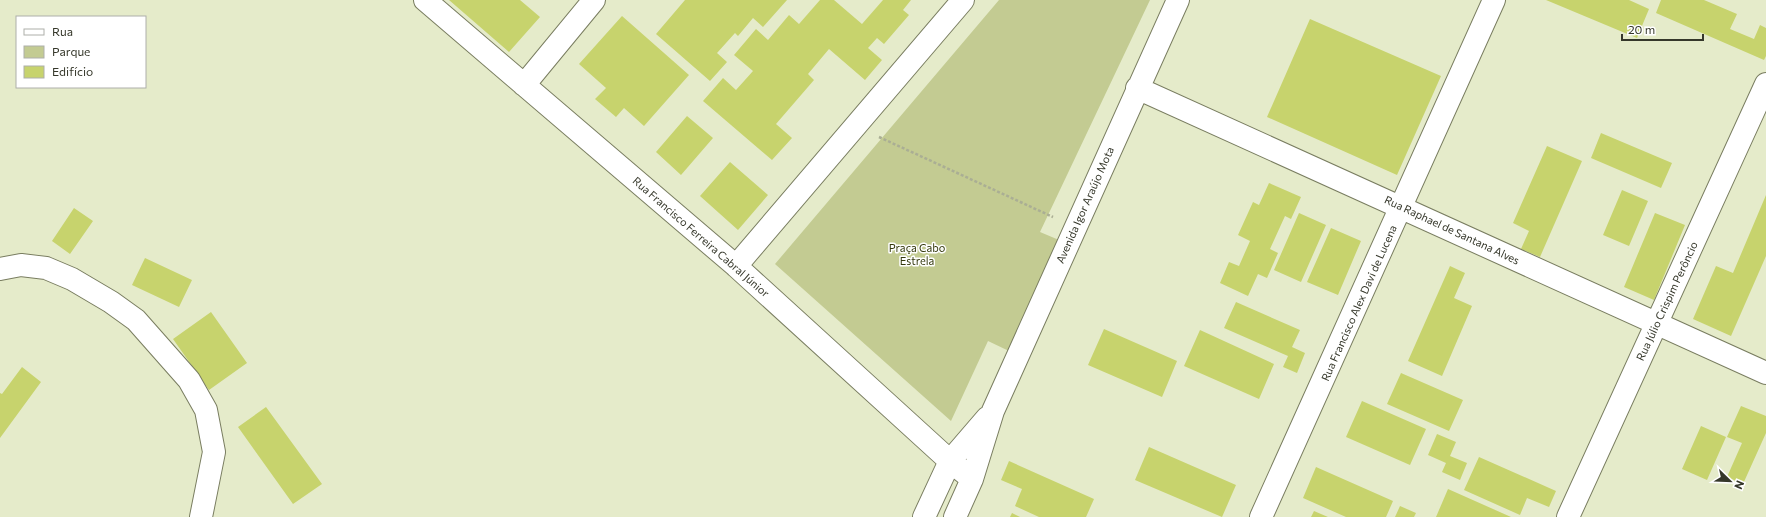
<svg xmlns="http://www.w3.org/2000/svg" width="1766" height="517" font-family="Commissioner,sans-serif">
	<style>
		.green { fill: #c3cb92 }
		.building { fill: #c7d36d }
		.lines { fill: none; stroke-linecap: round; stroke-linejoin: round }
		.minor-casing { stroke: #797d60; stroke-width: 24 }
		.path { stroke: #aaae94; stroke-width: 2.5; stroke-dasharray: 3 2; stroke-linecap: butt }
		.minor { stroke: #fff; stroke-width: 22 }
		.labels { text-anchor: middle; stroke-width: 3; stroke-linejoin: round; paint-order: stroke }
		.street-label { font-size: 11px; fill: #35372a; stroke: #fff }
		.park-label { font-size: 11px; fill: #34390d; stroke: #fff }
	</style>
	<rect width="100%" height="100%" fill="#e5ebca"/>
	<path class="green" d="M999,0H1150L1040,232L1059,240L1009,351L988,341L951,421L775,264Z"/>
	<path class="building" d="M449,0H520L540,17L509,52Z
		M685,0H787L763,27L753,18L738,36L735,33L717,53L727,62L710,81L656,34Z
		M820,0H834L862,24L883,0H911L903,10L909,15L884,44L877,38L868,48L882,60L865,80L829,49L808,74L814,80L776,124L792,138L772,160L703,101L723,78L736,90L753,71L734,55L756,29L768,40L789,15L799,24Z
		M1546,0H1629L1649,9L1637,38Z
		M1661,0H1704L1737,14L1730,29L1754,39L1760,25L1766,28V56L1764,60L1656,13Z
		M622,16L689,75L644,126L624,108L616,117L595,99L606,88L579,64Z
		M1310,19L1441,76L1397,175L1267,117Z
		M687,116L713,138L681,175L656,152Z
		M1601,133L1672,163L1661,188L1591,158Z
		M1547,146L1582,161L1540,257L1521,249L1529,231L1513,223Z
		M730,162L768,195L738,230L700,196Z
		M1269,183L1301,197L1291,219L1285,216L1270,249L1278,253L1267,278L1258,274L1248,296L1220,283L1229,262L1239,266L1250,241L1238,235L1253,202L1259,205Z
		M1622,190L1648,201L1629,246L1603,235Z
		M1766,195V256L1731,336L1693,319L1716,266L1733,273Z
		M74,208L93,221L70,254L52,241Z
		M1299,213L1326,225L1301,282L1274,270Z
		M1655,213L1685,225L1654,300L1624,287Z
		M1331,228L1361,241L1338,295L1307,282Z
		M145,258L192,280L179,307L132,285Z
		M1450,266L1465,273L1454,298L1472,306L1442,376L1408,361Z
		M1236,302L1300,330L1292,347L1305,353L1297,373L1283,367L1288,356L1224,328Z
		M211,312L247,363L209,390L173,339Z
		M1104,329L1177,361L1162,397L1088,365Z
		M1200,330L1274,364L1259,399L1184,366Z
		M22,367L41,382L0,438V393L2,394Z
		M1401,373L1463,400L1449,431L1387,404Z
		M1362,401L1426,429L1410,465L1346,437Z
		M1741,406L1766,416V433L1743,484L1727,477L1742,443L1727,437Z
		M266,407L322,484L293,504L238,427Z
		M1701,426L1726,437L1707,480L1682,469Z
		M1437,434L1456,442L1450,456L1467,463L1460,480L1442,472L1446,463L1428,455Z
		M1149,447L1236,485L1222,517L1135,480Z
		M1479,457L1556,491L1549,507L1527,498L1520,515L1464,490Z
		M1009,461L1094,499L1086,517H1039L1015,506L1022,489L1001,480Z
		M1316,467L1393,501L1386,517H1346L1303,498Z
		M1448,489L1511,517H1436Z
		M1400,506L1416,513L1414,517H1395Z
		M1314,511L1328,517H1311Z
		M1012,513L1020,517H1010Z"/>
	<g class="lines">
		<defs>
			<path id="minor" d="M425,0L736,266L950,461L972,479
				M524,85L594,0
				M1137,88L1766,373
				M736,266L963,0
				M0,269L21,265L46,268L72,279L111,302L136,320L189,380L206,410L214,452L201,517
				M924,517L950,461L987,418
				M955,517L972,479L993,411L1178,0
				M1261,517L1494,0
				M1568,517L1766,84"/>
		</defs>
		<use href="#minor" class="minor-casing"/>
		<path class="path" d="M879,137L1053,217"/>
		<use href="#minor" class="minor"/>
	</g>
	<g class="labels">
		<g class="street-label">
			<text transform="translate(1085 205) rotate(-66)" y="4">Avenida Igor Araújo Mota</text>
			<text transform="translate(1452 230) rotate(25)" y="4">Rua Raphael de Santana Alves</text>
			<text transform="translate(701 237) rotate(41)" y="4">Rua Francisco Ferreira Cabral Júnior</text>
			<text transform="translate(1667 301) rotate(-65)" y="4">Rua Júlio Crispim Perôncio</text>
			<text transform="translate(1359 303) rotate(-66)" y="4">Rua Francisco Alex Davi de Lucena</text>
		</g>
		<g class="park-label">
			<text x="917" y="252">Praça Cabo<tspan x="917" dy="13">Estrela</tspan></text>
		</g>
	</g>
	<rect x="16" y="16" width="130" height="72" fill="#ffffff" stroke="#aeafaa"/>
	<rect x="24" y="29" width="20" height="6" fill="#ffffff" stroke="#aeafaa"/>
	<text x="52" y="36" font-size="12" fill="#35372a">Rua</text>
	<rect x="24" y="46" width="20" height="12" fill="#c3cb92" stroke="#aeafaa"/>
	<text x="52" y="56" font-size="12" fill="#35372a">Parque</text>
	<rect x="24" y="66" width="20" height="12" fill="#c7d36d" stroke="#aeafaa"/>
	<text x="52" y="76" font-size="12" fill="#35372a">Edifício</text>
	<g transform="translate(1730 481) rotate(113)" stroke="#ffffff" stroke-width="3" paint-order="stroke">
	<path d="M0-3L7 15L0 10L-7 15Z" fill="#35372a"/>
	<text y="-6" font-size="11" font-weight="bold" text-anchor="middle" fill="#35372a">N</text>
	</g>
	<path d="M1622 34v6h81v-6" fill="none" stroke="#35372a" stroke-width="2"/>
	<text x="1628" y="34" font-size="12" fill="#35372a" stroke="#ffffff" stroke-width="3" paint-order="stroke">20 m</text>
</svg>
